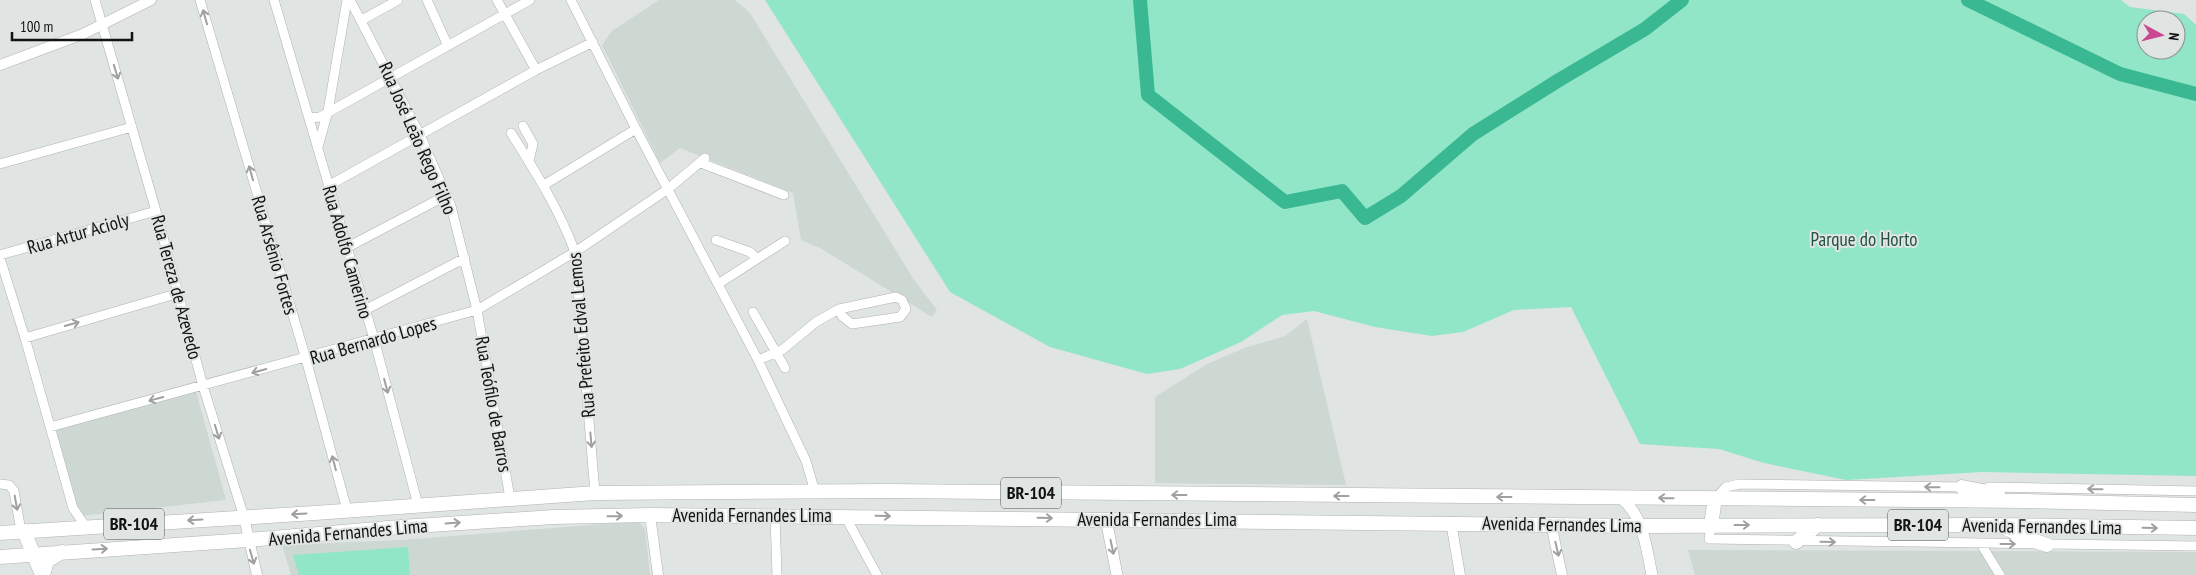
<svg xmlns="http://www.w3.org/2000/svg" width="2196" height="575" font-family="'PT Sans Narrow',sans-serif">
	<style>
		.built { fill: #cdd8d3 }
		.green { fill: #91e6c7; fill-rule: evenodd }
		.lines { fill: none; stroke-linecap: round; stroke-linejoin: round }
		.river { stroke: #3ab892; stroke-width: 14 }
		.minor-casing { stroke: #afb2b1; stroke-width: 10 }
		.tertiary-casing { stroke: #afb2b1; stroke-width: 11 }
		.secondary-casing { stroke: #afb2b1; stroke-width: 12 }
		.primary-casing { stroke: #afb2b1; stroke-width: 15 }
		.trunk-casing { stroke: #afb2b1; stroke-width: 15 }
		.minor { stroke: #fff; stroke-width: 9 }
		.tertiary { stroke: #fff; stroke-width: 10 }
		.secondary { stroke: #fff; stroke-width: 11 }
		.primary { stroke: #fff; stroke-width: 14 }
		.trunk { stroke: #fff; stroke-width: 14 }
		.oneway { stroke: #a0a0a0 }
		.labels { text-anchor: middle; stroke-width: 4; stroke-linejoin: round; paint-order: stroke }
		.shield { fill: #e0e4e2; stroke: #4f5150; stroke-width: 1 }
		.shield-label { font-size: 18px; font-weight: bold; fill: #111212 }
		.street-label { font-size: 19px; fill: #111212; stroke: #e0e4e2 }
		.park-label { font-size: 19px; fill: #205342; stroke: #e0e4e2 }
	</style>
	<rect width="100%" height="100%" fill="#e0e4e2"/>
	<path class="built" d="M659,0H735L750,13L914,280L937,310L932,317L822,249L801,240L793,193L680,148L660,163L602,45L612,31Z
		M1307,319L1346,485L1155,483V397L1207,364L1244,348L1285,336Z
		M195,388L226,500L80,516L56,435L59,427Z
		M617,523H640L645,529L650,575H291L282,545L401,540Z
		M1688,550L2196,552V575H1695Z"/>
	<path class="green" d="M765,0H2121L2130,7L2184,14L2196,25V476L1982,472L1846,480L1764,463L1719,449L1640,444L1571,307L1514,310L1463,332L1432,336L1375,327L1314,311L1282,315L1241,342L1180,369L1147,374L1050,347L950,292ZM2146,20H2176V50H2146Z
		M408,547L410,575H299L293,555Z"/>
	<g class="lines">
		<path class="river" d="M1140,0L1148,95L1285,202L1342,191L1365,218L1401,196L1473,134L1559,80L1645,29L1682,0
			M1968,0L2120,74L2196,94"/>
		<defs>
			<path id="minor" d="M95,0L156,211L203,386L244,517
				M200,0L306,359L347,510
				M274,0L374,339L418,505
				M350,0L420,135L451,206L477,310L510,498
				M427,0L448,46
				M497,0L536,70
				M571,0L636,129L758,360L806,461L815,492
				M362,20L398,0
				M309,118L320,117L530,0
				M523,126L533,144L529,161
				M511,133C535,171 559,209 575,252L595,493
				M318,147L328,111L347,0
				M701,163L784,195
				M0,164L132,127
				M544,185L636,129
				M328,186L536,70L593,42
				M716,240L750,252L757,259
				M346,248L447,195
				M0,255L156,211
				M0,258L25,338L73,508L86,527
				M718,284L785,241
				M365,310L465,258
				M753,312L785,368
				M25,338L179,293
				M758,360L782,350L816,322L839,309L896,297L902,300L906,309L900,317L852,324L842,316L839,309
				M50,427L477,310L575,252L668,189L705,158
				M0,484L9,485L14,491L21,531
				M1989,487L2196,491
				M1715,499L1726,487L1739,484L1966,487
				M775,516L777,575
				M845,516L877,575
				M1711,525L1709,539L2196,546
				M1981,544L2000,575"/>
			<path id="tertiary" d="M0,65L83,34L151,0
				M650,515L658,575
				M244,517L257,575
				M1451,522L1460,575
				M1551,524L1562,575"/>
			<path id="secondary" d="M1620,497C1644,516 1646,547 1652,575
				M1106,519L1117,575"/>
			<path id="primary" d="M24,531L42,575"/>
			<path id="trunk" d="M1962,487L1998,494
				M1711,525L1715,499
				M2005,528L2032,540L2047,545
				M0,533L315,513L595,493L889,491L2026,501L2196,505
				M1796,542L1818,525
				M0,557L248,540L400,527L554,517L650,515L1641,526L2000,525L2196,528
				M43,575L47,561L62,552"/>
		</defs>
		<use href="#minor" class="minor-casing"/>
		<use href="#tertiary" class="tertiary-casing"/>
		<use href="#secondary" class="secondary-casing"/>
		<use href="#primary" class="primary-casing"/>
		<use href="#trunk" class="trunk-casing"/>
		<use href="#minor" class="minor"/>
		<use href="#tertiary" class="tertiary"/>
		<use href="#secondary" class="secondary"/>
		<use href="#primary" class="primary"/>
		<use href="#trunk" class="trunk"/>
	</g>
	<defs><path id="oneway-shaft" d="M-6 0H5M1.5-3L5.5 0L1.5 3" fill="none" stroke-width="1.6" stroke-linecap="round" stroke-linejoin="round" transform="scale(1.25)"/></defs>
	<g class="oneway">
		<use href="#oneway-shaft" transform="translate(205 17) rotate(-106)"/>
		<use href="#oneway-shaft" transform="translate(116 72) rotate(73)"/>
		<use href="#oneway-shaft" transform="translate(251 173) rotate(-106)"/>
		<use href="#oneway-shaft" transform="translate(72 324) rotate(-16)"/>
		<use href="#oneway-shaft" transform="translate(259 371) rotate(165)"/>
		<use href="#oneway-shaft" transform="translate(386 386) rotate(75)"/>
		<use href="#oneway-shaft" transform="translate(156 399) rotate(165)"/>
		<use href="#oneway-shaft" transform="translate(217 432) rotate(73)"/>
		<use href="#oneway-shaft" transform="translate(591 440) rotate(85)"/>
		<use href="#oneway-shaft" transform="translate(334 463) rotate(-105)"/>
		<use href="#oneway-shaft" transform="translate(1932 487) rotate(-179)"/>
		<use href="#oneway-shaft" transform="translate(2095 489) rotate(-179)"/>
		<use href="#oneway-shaft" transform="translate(1179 495) rotate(-180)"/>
		<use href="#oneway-shaft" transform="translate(1341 496) rotate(-180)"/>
		<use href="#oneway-shaft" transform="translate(1504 497) rotate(-180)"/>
		<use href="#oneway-shaft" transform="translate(1666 498) rotate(-179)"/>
		<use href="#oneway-shaft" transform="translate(1867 500) rotate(-180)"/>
		<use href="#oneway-shaft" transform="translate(16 503) rotate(80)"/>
		<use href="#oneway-shaft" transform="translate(299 514) rotate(177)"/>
		<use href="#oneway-shaft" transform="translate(615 516) rotate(-1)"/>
		<use href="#oneway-shaft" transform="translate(883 516) rotate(1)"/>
		<use href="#oneway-shaft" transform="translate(1045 518) rotate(1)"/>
		<use href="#oneway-shaft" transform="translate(195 520) rotate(177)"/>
		<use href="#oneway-shaft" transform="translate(453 523) rotate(-4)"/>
		<use href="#oneway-shaft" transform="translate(1742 525)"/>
		<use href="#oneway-shaft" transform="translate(2150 528) rotate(1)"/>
		<use href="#oneway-shaft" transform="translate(1828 542) rotate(1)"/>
		<use href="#oneway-shaft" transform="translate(2008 544)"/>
		<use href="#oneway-shaft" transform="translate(1112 547) rotate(78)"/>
		<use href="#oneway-shaft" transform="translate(100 549) rotate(-3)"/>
		<use href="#oneway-shaft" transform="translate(1557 549) rotate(77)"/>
		<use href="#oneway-shaft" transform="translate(252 557) rotate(74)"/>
	</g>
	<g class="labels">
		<g class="shield">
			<rect x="1001" y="477.5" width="60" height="31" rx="4"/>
			<rect x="104" y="508.5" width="60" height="31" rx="4"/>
			<rect x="1888" y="509.5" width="60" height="31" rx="4"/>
		</g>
		<g class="shield-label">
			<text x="1031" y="499">BR-104</text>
			<text x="134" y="530">BR-104</text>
			<text x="1918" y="531">BR-104</text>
		</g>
		<g class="street-label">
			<text transform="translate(418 138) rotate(66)" y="7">Rua José Leão Rego Filho</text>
			<text transform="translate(78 233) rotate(-16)" y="7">Rua Artur Acioly</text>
			<text transform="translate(348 252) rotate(74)" y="7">Rua Adolfo Camerino</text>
			<text transform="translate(275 255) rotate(74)" y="7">Rua Arsênio Fortes</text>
			<text transform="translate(177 287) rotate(75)" y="7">Rua Tereza de Azevedo</text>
			<text transform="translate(581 335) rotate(-95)" y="7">Rua Prefeito Edval Lemos</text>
			<text transform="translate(373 340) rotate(-16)" y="7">Rua Bernardo Lopes</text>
			<text transform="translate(494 404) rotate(80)" y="7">Rua Teófilo de Barros</text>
			<text x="752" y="522">Avenida Fernandes Lima</text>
			<text x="1157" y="526">Avenida Fernandes Lima</text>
			<text transform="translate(1562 524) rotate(1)" y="7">Avenida Fernandes Lima</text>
			<text transform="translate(2042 526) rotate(1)" y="7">Avenida Fernandes Lima</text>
			<text transform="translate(348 532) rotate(-5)" y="7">Avenida Fernandes Lima</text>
		</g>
		<g class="park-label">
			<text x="1864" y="246">Parque do Horto</text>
		</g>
	</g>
	<g transform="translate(2161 35) rotate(97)"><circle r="24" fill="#e0e4e2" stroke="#8d908f"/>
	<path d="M0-4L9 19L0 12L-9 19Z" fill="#c94891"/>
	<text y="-8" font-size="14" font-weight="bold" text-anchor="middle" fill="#111212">N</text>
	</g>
	<path d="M12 32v8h120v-8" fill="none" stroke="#111212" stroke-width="2.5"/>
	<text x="20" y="32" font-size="15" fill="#111212" stroke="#e0e4e2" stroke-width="4" paint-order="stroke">100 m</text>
</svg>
